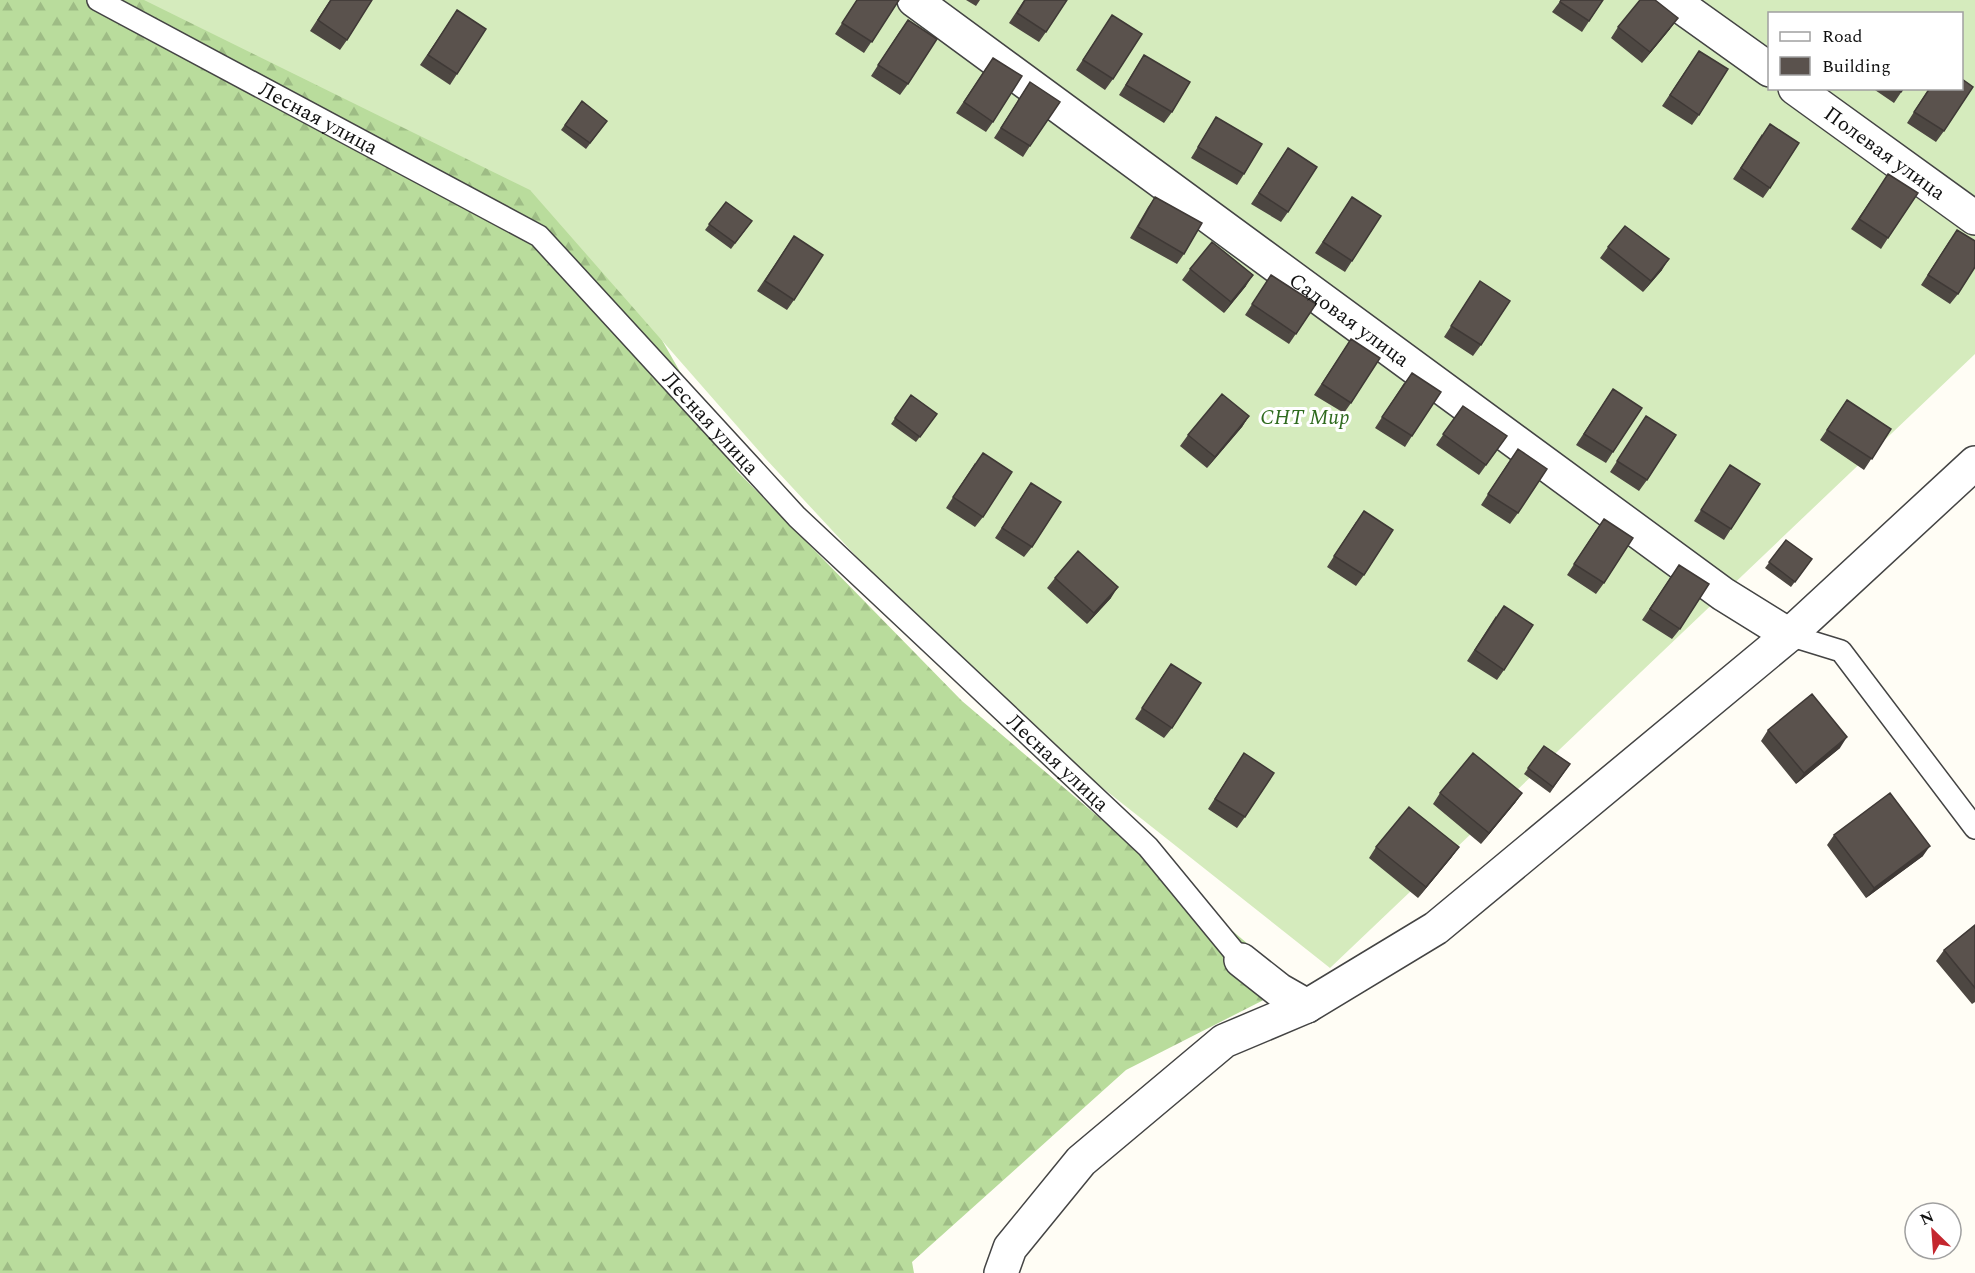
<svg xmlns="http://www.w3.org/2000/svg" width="1975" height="1273" font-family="Spectral,serif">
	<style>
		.forest { fill: url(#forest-firs) }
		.garden { fill: #d5ebbd; fill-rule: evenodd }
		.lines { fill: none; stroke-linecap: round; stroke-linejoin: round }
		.service-casing { stroke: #444; stroke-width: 24 }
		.minor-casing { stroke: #444; stroke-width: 36 }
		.service { stroke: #fff; stroke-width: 21 }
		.minor { stroke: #fff; stroke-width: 33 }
		.wall { fill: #4d4742 }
		.shaded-wall { fill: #3f3936 }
		.building { fill: #5a524d; stroke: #3f3936; stroke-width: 1.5 }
		.labels { text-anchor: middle; stroke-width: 6; stroke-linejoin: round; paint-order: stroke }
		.street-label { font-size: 21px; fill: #111; stroke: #fff }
		.park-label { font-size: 21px; font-style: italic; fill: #2f6b1f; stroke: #fff }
	</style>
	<defs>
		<pattern id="forest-firs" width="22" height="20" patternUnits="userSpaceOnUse" patternTransform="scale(1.5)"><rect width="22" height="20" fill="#b9dc9c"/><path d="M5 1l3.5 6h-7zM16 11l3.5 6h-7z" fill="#9ebc85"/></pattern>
	</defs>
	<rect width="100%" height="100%" fill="#fffdf5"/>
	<path class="forest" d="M0,0H213L585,205L736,470L962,701L1295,984L1126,1070L912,1262L914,1273H0Z"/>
	<path class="garden" d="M144,0H1975V354L1330,968L984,694L765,458L530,190ZM1770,14H1962V88H1770Z"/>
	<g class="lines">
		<defs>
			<g id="service">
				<path id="s1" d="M98,0L539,236L797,517L1148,847L1241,960"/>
				<path d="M1789,635L1841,651L1975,828"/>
			</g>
			<g id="minor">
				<path id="s2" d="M914,0L1723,594L1789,635"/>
				<path d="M1672,0L1770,70"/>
				<path id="s3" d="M1795,88L1975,218"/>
				<path d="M1241,960L1279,990L1307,1006"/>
				<path d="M1001,1273L1010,1248L1081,1161L1224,1041L1307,1006L1436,928L1789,635L1975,463"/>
			</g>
		</defs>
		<use href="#service" class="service-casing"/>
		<use href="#minor" class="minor-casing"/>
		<use href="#service" class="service"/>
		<use href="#minor" class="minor"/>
	</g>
	<path class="wall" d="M330,0L347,40L340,50L310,31Z
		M857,0H899L864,53L835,34Z
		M966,0H980L976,6Z
		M1024,0L1046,32L1039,42L1009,23Z
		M1561,0H1603L1582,32L1552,12Z
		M450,21L457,74L450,85L420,65Z
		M1105,26L1113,79L1105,90L1076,70Z
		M1618,27L1670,29L1642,63L1611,38Z
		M900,31L908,84L900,95L871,76Z
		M1144,55L1172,112L1164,123L1119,95Z
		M1692,61L1699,115L1692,125L1662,106Z
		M986,68L993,122L986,132L956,113Z
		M1030,82V146L1023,157L994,138Z
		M1872,88H1904L1894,103Z
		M1929,88L1944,131L1936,142L1907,123Z
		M582,101L607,121L586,149L561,130Z
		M1216,117L1244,174L1237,185L1191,158Z
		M1762,134L1770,188L1763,198L1733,179Z
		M1288,148V212L1281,222L1251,204Z
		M1881,185L1888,238L1881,249L1851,229Z
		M1155,197L1184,254L1177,264L1130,238L1148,207Z
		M726,202L752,221L731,249L705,230Z
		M1345,208L1352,261L1345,272L1315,253Z
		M794,236V300L787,310L757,291Z
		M1950,240L1958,294L1950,304L1921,285Z
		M1608,247L1662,270L1643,292L1600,258Z
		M1190,269L1246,286L1224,313L1182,280Z
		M1271,275L1316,304L1289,344L1245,315Z
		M1473,292L1481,345L1473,356L1444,337Z
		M1351,339V403L1344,413L1314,395Z
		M1404,383L1412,436L1405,447L1375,428Z
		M1613,389V452L1606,463L1576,445Z
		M911,395L937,414L916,442L891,424Z
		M1847,400L1891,429L1864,470L1820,440Z
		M1463,406L1507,436L1479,475L1436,445Z
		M1249,416L1242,427L1207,468L1180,446L1188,435Z
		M1646,416L1647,480L1639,491L1610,472Z
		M1510,460L1518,513L1510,524L1481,505Z
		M975,463L983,517L975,527L946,508Z
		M1723,476L1731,529L1724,540L1694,521Z
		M1031,483L1032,547L1024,557L995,538Z
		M1356,522L1364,575L1356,586L1327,567Z
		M1596,530L1604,583L1596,594L1567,575Z
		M1786,540L1812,559L1791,587L1765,568Z
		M1672,575L1680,629L1672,639L1642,620Z
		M1055,578L1111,598L1087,624L1047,588Z
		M1496,616L1504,670L1497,680L1467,661Z
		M1164,674L1172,728L1164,738L1135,719Z
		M1768,730L1840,748L1796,784L1761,741Z
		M1544,746L1570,764L1550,793L1524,774Z
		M1244,753L1245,817L1237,828L1208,809Z
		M1440,793H1522L1515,803L1481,844L1433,804Z
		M1834,835L1923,856L1866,898L1827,845Z
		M1376,847H1459L1451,858L1418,898L1369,858Z
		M1975,925V1002L1972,1004L1936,961L1944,950Z"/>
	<path class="shaded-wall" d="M1678,18L1670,29L1642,63L1650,52Z
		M1669,259L1662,270L1643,292L1651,281Z
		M1253,275L1246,286L1224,313L1231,302Z
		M1249,416L1242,427L1207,468L1215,457Z
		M1118,587L1111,598L1087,624L1094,613Z
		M1847,737L1840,748L1796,784L1804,773Z
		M1522,793L1515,803L1481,844L1489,833Z
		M1930,846L1923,856L1866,898L1874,888Z
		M1459,847L1451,858L1418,898L1426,887Z"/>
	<path class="building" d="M331,0H372L347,40L318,20Z
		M857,0H899L872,42L842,23Z
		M1025,0H1067L1046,32L1017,13Z
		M1561,0H1603L1589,21L1560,2Z
		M1640,0H1655L1678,18L1650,52L1618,27Z
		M457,10L486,29L457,74L428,55Z
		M1112,15L1142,34L1113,79L1083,60Z
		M908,20L937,39L908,84L878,65Z
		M1699,51L1728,69L1699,115L1670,95Z
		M1144,55L1190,82L1172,112L1126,85Z
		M993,58L1022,76L993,122L964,102Z
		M1962,79L1973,87L1944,131L1914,112L1930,88H1962Z
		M1030,82L1060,102L1030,146L1001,128Z
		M1896,88H1904L1901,92Z
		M582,101L607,121L590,143L565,125Z
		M1216,117L1262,144L1244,174L1198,147Z
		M1770,124L1799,143L1770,188L1741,168Z
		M1288,148L1317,167L1288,212L1259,193Z
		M1888,174L1918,193L1888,238L1859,219Z
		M1155,197L1202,223L1184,254L1138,227Z
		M1352,197L1381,216L1352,261L1323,242Z
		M726,202L752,221L735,243L709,224Z
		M1625,226L1669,259L1651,281L1608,247Z
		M1957,230L1975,241V267L1958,294L1928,275Z
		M794,236L823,255L794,300L765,281Z
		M1212,242L1253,275L1231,302L1190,269Z
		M1271,275L1316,304L1296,334L1252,304Z
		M1480,281L1510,301L1481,345L1451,326Z
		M1351,339L1380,358L1351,403L1322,384Z
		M1412,373L1441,392L1412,436L1382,417Z
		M1613,389L1642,408L1613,452L1584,434Z
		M1222,394L1249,416L1215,457L1188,435Z
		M911,395L937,414L920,437L895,418Z
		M1847,400L1891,429L1872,459L1827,430Z
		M1463,406L1507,436L1486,465L1443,434Z
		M1646,416L1676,435L1647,480L1617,461Z
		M1518,449L1547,469L1518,513L1488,494Z
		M983,453L1012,472L983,517L953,497Z
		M1730,465L1760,484L1731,529L1701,510Z
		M1031,483L1061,502L1032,547L1002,528Z
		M1364,511L1393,530L1364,575L1334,556Z
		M1604,519L1633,538L1604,583L1574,564Z
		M1786,540L1812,559L1795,582L1769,562Z
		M1078,551L1118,587L1094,613L1055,578Z
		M1679,565L1709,584L1680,629L1650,609Z
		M1504,606L1533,625L1504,670L1475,650Z
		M1171,664L1201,683L1172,728L1142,708Z
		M1812,694L1847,737L1804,773L1768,730Z
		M1544,746L1570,764L1553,787L1528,768Z
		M1244,753L1274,773L1245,817L1215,799Z
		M1473,753L1522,793L1489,833L1440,793Z
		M1890,793L1930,846L1874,888L1834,835Z
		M1409,807L1459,847L1426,887L1376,847Z
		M1975,925V988L1944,950Z"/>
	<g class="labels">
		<g class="street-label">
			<text dy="7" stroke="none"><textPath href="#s1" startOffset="250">Лесная улица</textPath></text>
			<text dy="7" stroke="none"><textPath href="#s3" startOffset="111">Полевая улица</textPath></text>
			<text dy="7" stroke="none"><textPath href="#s2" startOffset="540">Садовая улица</textPath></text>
			<text dy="7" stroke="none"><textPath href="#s1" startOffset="754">Лесная улица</textPath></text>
			<text dy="7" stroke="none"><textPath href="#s1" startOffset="1240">Лесная улица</textPath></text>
		</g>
		<g class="park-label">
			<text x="1305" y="424">СНТ Мир</text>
		</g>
	</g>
	<rect x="1768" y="12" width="195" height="78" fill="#ffffff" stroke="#a0a0a0" stroke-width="1.5"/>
	<rect x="1780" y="32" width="30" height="9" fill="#ffffff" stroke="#a0a0a0" stroke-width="1.5"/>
	<text x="1822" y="42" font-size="18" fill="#111111">Road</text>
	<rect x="1780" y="57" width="30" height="18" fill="#5a524d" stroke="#a0a0a0" stroke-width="1.5"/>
	<text x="1822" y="72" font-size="18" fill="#111111">Building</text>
	<g transform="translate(1933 1231) rotate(335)"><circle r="28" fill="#ffffff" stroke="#a0a0a0" stroke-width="1.5"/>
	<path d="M0-4.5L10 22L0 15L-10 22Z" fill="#c4262e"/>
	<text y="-9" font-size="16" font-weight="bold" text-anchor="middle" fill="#111111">N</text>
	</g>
</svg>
